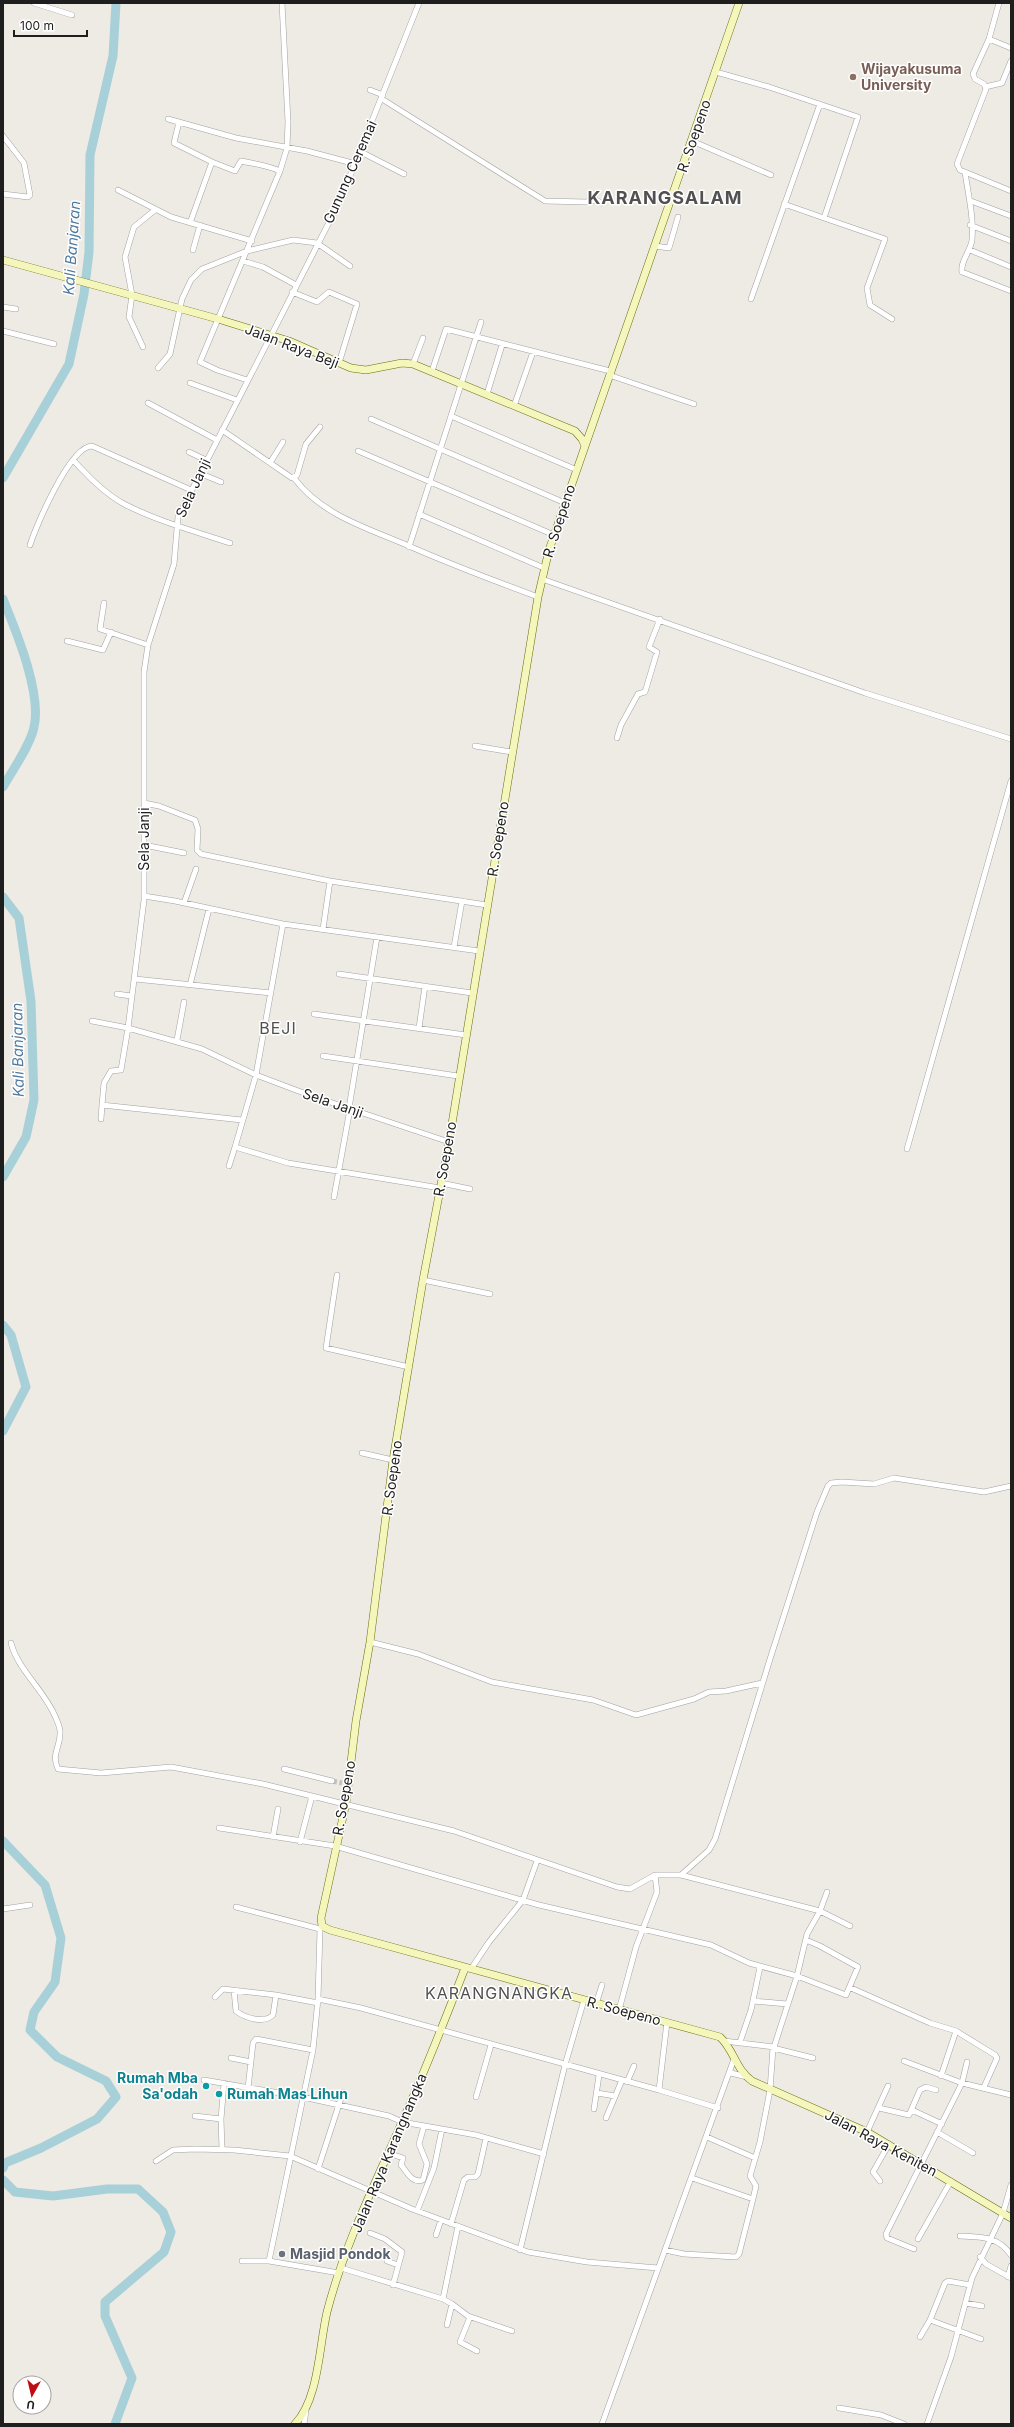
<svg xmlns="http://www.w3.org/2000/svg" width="1014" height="2427" font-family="Inter,sans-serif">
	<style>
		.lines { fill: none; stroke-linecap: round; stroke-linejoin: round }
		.river { stroke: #a7d0d9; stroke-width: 9 }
		.street-tunnel { stroke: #c4c1bc; stroke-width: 5; stroke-dasharray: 5 2.5; stroke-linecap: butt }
		.street-casing { stroke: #a2a2a2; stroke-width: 6 }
		.secondary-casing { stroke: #686e0b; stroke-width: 8 }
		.street { stroke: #fff; stroke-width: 5 }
		.secondary { stroke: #f5f6bb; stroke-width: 7 }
		.education-dot { fill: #8d6e63; stroke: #fff; stroke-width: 1.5 }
		.culture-dot { fill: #0f9aa8; stroke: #fff; stroke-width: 1.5 }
		.worship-dot { fill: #6b7280; stroke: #fff; stroke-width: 1.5 }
		.labels { text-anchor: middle; stroke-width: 3; stroke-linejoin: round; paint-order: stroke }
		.education-label { font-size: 14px; font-weight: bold; fill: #785e54; stroke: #fff; text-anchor: start }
		.street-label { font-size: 14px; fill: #1e1e1e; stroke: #fff }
		.culture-label { font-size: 14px; font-weight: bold; fill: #0d838f; stroke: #fff; text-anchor: end }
		.worship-label { font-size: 14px; font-weight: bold; fill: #5b616d; stroke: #fff; text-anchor: start }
		.water-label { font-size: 15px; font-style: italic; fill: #4d7aa0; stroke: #fff }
		.quarter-label { font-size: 16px; letter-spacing: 1px; fill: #515151; stroke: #fff }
		.district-label { font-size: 18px; font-weight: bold; letter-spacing: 1px; fill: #515151; stroke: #fff }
	</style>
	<rect width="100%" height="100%" fill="#eeeae4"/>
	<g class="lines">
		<path class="river" d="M3,478L69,364L84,294L89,252L90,155L113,56L116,3
			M3,599C16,631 42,693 34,727C31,744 12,771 3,787
			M3,897L19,918L31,1001L34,1100L26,1137L3,1177
			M3,1325L11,1335L26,1387L3,1431
			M3,1841L45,1885L61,1938L55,1982L34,2012L30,2030L57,2057L106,2081L116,2097L97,2119L41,2148L5,2163L3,2168
			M3,2180L15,2192L53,2196L107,2189H138L163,2212L171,2232L164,2252L105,2302V2316L132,2378L115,2424"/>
		<path class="street-tunnel" d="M332,1781L342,1783"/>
		<defs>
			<path id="street" d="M34,3L72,15
				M419,3L340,201L178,517L174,564L148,645L144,672V900L128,1028L202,1049L256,1075L309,1095L449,1142
				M999,3L989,39L973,74L975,79L984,84L986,89L957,164L960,170L1011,191
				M989,39L1011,48
				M716,72L769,87L858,117L824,218L784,204
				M985,87L1002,83L1011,61
				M370,90L383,95
				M382,99L545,201L586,202L596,200L601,203
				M168,119L236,138L307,151L356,164
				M179,122L174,143L212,162L190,223
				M3,136L24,163L30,195L28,197L3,194
				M692,141L771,175
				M361,152L404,174
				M212,162L235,171L241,161C255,164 267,165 280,171
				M965,172C968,194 974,217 972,240C971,250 960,262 962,272L1011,291
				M118,190L171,217L252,241
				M971,201L1011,216
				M824,218L885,239L867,288L870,305L892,319
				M970,225L1011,241
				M655,246L669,248L678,217
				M193,250L200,225
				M970,250L1011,267
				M243,261L263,267L296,285
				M292,292L317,302L329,292L357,304L339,363
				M751,299L820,104
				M3,307L16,309
				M3,331L54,344
				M143,347L129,317L132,295L125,257L134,227L155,210
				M413,364L423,338
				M158,368L170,354L182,299L191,280L202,269L247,251L293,240L317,243L350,266
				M432,371L446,329L610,371
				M609,375L694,404
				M247,380L217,370L200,362L280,171L287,148L288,122L282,3
				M190,383L237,400
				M487,394L502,345
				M148,403L217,440
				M514,406L533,352
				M451,416L577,470
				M371,419L565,503
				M222,430L292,478L297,475L306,444L320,427
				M358,451L554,535
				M189,452L206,460
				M73,460C88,476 104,493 124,504C157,521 194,531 230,543
				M270,463L283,442
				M199,473L221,482
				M294,478C320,513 363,527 402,543C447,563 492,580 538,597
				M419,514L544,568
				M30,545C36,526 70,446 92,446L191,490
				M409,547L481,322
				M542,579L865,693L1011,739
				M104,603L100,629L148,645
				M67,641L103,650L111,632
				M617,738L621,725L638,694L645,692L657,652L649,647L660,619
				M475,746L512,752
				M144,803L159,806L195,820L198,829L197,850L201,854L330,881L487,905
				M144,845L184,853
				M144,896L175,901L283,924L479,951
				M184,903L196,869
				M283,924L256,1075L235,1147L288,1163L440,1188
				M323,929L330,881
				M454,947L462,901
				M339,974L472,993
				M135,979L271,993
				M190,985L209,909
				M117,994L131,996
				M314,1014L466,1035
				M92,1021L128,1028L121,1070L111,1071L104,1083L102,1105L242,1120
				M419,1028L425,986
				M177,1040L184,1002
				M323,1056L458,1076
				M349,1108L377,937
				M101,1119L102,1105
				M907,1149L1011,781
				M229,1166L235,1147
				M441,1183L470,1189
				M334,1197L350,1109
				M337,1275L326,1348L409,1367
				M423,1280L490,1294
				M362,1453L393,1460
				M370,1642L418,1654L492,1682L593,1700L636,1715L694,1699L709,1692L726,1691L762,1683
				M11,1643C18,1670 44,1690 55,1716C57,1721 61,1728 60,1734C60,1747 51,1755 58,1769L101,1773L171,1767L263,1784L454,1831L617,1887L630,1889L655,1875H681L820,1911L850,1926
				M284,1769L332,1781
				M219,1828L335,1846L539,1905L711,1945L749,1963L797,1976L846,1995L858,1967L820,1946L806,1940
				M273,1837L278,1809
				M300,1842L312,1796
				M681,1875L709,1850L715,1839L770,1659L817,1512L828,1486L831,1483L842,1482L874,1484L894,1478L984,1492L1011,1486
				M236,1907L320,1929L321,1927
				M3,1909L30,1905
				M320,1929L318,1999L313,2050L269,2261L339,2273
				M471,1969L489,1942L523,1900L537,1861
				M851,1988L930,2023L956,2031L995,2055L997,2058L984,2087
				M234,1990L236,2011C245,2018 264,2024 273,2015L276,1995
				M215,1997L223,1989L276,1995L318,2003
				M318,1999L361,2008L659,2090
				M753,2001L787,2004
				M596,2004L602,1985
				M619,2010L636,1947L657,1892L655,1875
				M667,2022L659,2090L718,2108
				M724,2041L774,2047L797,1976L807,1934L820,1911L827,1892
				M740,2042L751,2010L760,1967
				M231,2058L251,2062
				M904,2061L962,2083L967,2062
				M731,2073L747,2077
				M941,2076L956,2031
				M204,2080L303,2097L389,2116L402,2122L476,2135L544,2154
				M627,2082L634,2066
				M248,2088L253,2043L256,2039L313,2050
				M597,2093L615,2096
				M476,2097L491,2045
				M879,2108L909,2115L920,2090L926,2087L936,2090
				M594,2109L599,2075
				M912,2110L942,2124
				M195,2116L221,2119
				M606,2118L622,2080
				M867,2132L888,2086
				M937,2132L973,2153
				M707,2137L755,2158
				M222,2149L221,2119L224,2083
				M388,2153L403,2158L401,2165C407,2172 412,2184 423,2180L427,2164L419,2144L424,2126
				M156,2161L173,2150L195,2149L234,2150L290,2156L412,2209L528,2252L587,2262L658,2268
				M318,2169L343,2092
				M692,2178L753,2199L756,2186L750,2176L760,2142L770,2090L773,2048L813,2058
				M880,2181L873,2172L889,2144
				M417,2211L434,2168L442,2129
				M451,2224L464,2180L468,2177H475L478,2174L486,2138
				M370,2233L385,2239L402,2252L393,2285
				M436,2235L441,2220
				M960,2236C981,2237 998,2236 1011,2255
				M918,2239L951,2181
				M914,2249L887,2238L886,2234L962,2083L1011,2095
				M520,2250L565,2065L584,2000
				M665,2250L684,2254L736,2257L739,2254L753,2199
				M980,2257L986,2264L1011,2278
				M242,2261H269
				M387,2261L398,2265
				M341,2268L443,2299L452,2304L447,2325
				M1008,2277L1011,2266
				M970,2285L948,2281L945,2283L930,2320L981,2339
				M443,2299L458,2226
				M965,2303L982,2306
				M452,2304L468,2316L512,2331
				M470,2317L460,2342L477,2351
				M920,2337L930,2320
				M839,2408L881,2415L904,2424
				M304,2424L306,2411
				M602,2424L734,2059
				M927,2424L951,2357L972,2278L1003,2213L1011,2185"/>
			<path id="secondary" d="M739,3L549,550L538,597L449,1142L423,1280L393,1460L370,1642L356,1721L346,1803L321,1918L322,1926L330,1930L720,2037C734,2050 736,2070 752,2081L867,2132L1011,2218
				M3,260L218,319L289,341L351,368L366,370L402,363L413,364L575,431L582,439L585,446
				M295,2424C319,2399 319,2346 327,2312C344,2246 375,2184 402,2122C425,2071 445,2020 465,1968"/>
		</defs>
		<use href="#street" class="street-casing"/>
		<use href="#secondary" class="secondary-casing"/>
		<use href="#street" class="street"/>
		<use href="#secondary" class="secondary"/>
	</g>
	<circle class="education-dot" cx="853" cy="77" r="4"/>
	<g class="culture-dot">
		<circle cx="206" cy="2086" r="4"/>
		<circle cx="219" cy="2094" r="4"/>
	</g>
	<circle class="worship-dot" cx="282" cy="2254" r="4"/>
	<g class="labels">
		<g class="education-label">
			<text x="861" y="74">Wijayakusuma<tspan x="861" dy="16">University</tspan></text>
		</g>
		<g class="street-label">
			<text transform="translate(694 136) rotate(-71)" y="5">R. Soepeno</text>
			<text transform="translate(350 172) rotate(-66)" y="5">Gunung Ceremai</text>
			<text transform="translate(292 346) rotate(21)" y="5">Jalan Raya Beji</text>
			<text transform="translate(193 488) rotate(-65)" y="5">Sela Janji</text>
			<text transform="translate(559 521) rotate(-72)" y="5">R. Soepeno</text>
			<text transform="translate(144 839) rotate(-90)" y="5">Sela Janji</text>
			<text transform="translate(498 839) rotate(-81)" y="5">R. Soepeno</text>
			<text transform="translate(333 1103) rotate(19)" y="5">Sela Janji</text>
			<text transform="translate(445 1159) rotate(-80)" y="5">R. Soepeno</text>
			<text transform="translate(392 1478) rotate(-82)" y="5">R. Soepeno</text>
			<text transform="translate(344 1798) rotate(-80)" y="5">R. Soepeno</text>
			<text transform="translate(624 2011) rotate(15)" y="5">R. Soepeno</text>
			<text transform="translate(881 2143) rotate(28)" y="5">Jalan Raya Keniten</text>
			<text transform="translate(389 2153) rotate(-67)" y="5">Jalan Raya Karangnangka</text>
		</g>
		<g class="culture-label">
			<text x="198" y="2083">Rumah Mba<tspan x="198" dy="16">Sa'odah</tspan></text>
			<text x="227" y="2099" text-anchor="start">Rumah Mas Lihun</text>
		</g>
		<g class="worship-label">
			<text x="290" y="2259">Masjid Pondok</text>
		</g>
		<g class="water-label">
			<text transform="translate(72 248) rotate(-86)" y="5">Kali Banjaran</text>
			<text transform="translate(18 1050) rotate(-91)" y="5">Kali Banjaran</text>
		</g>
		<g class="quarter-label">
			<text x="278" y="1034">BEJI</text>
			<text x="499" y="1999">KARANGNANGKA</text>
		</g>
		<g class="district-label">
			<text x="665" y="204">KARANGSALAM</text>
		</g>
	</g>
	<rect width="1014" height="2427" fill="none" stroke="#1e1e1e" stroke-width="8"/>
	<g transform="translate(32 2395) rotate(188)"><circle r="19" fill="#ffffff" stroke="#a5a5a5"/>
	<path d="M0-3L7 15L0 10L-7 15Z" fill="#c00c13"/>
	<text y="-6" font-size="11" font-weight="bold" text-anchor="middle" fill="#1e1e1e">U</text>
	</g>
	<path d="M14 30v6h73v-6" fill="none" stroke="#1e1e1e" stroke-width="2"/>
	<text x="20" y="30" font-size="12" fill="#1e1e1e" stroke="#ffffff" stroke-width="3" paint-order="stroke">100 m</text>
</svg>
